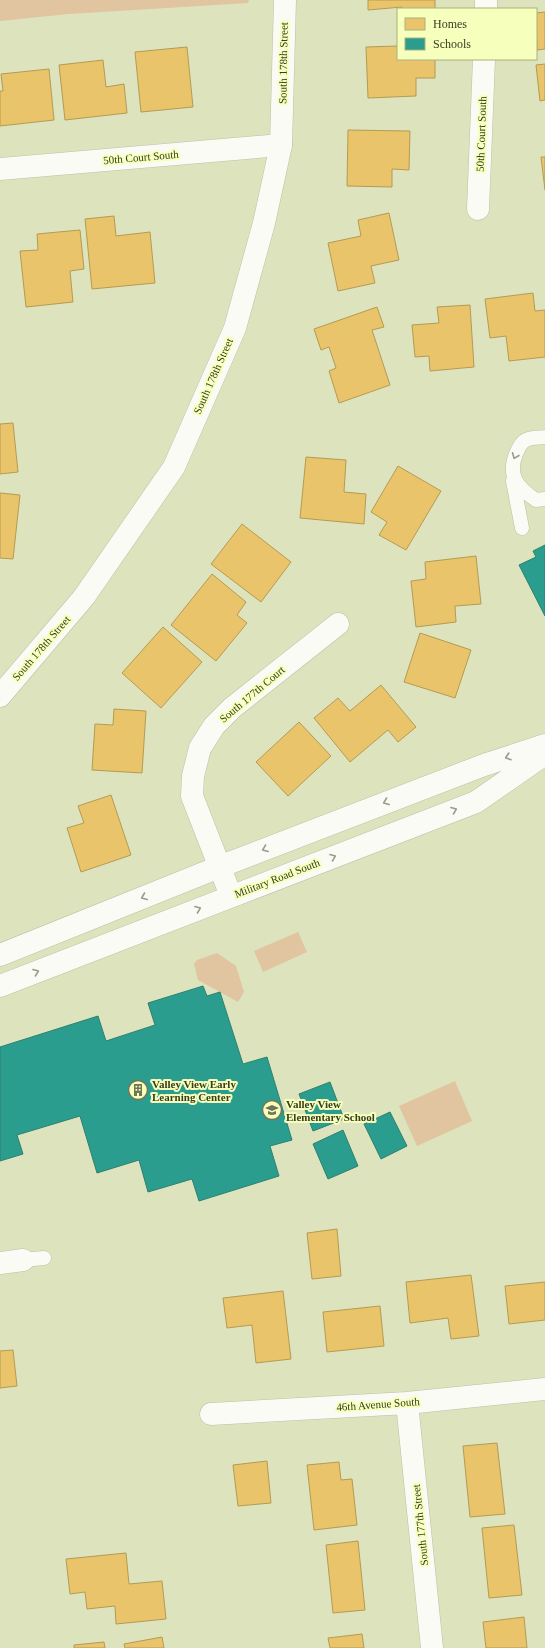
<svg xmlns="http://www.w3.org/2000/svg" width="545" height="1648" font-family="Georgia,serif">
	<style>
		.green { fill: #e0c5a0 }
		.homes { fill: #e9c46a; stroke: #b49b54 }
		.schools { fill: #2a9d8f; stroke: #2e806e }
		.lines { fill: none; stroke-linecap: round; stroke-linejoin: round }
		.service-casing { stroke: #bdc1a4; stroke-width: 15 }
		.minor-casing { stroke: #bdc1a4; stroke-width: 23 }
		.tertiary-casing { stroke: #bdc1a4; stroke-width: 23 }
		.secondary-casing { stroke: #bdc1a4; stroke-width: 23 }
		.service { stroke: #fafbf5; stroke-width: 14 }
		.minor { stroke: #fafbf5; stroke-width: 22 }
		.tertiary { stroke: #fafbf5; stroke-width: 22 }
		.secondary { stroke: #fafbf5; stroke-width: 22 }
		.oneway { stroke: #999c8b }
		.labels { text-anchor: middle; stroke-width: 4; stroke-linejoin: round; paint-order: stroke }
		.street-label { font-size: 11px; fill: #383c21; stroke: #f6ffbb }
		.poi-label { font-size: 11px; font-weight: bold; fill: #383c21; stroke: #f6ffbb; text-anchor: start }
	</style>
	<rect width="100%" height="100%" fill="#dde3bd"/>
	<path class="green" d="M0,0H249L248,3L69,14L0,21Z
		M298,932L307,952L263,972L254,951Z
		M217,953L236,966L244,992L238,1002L198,980L194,964L197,960Z
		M455,1081L472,1121L417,1146L399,1106Z"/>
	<path class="homes" d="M368,0H435V9H402V7L368,10Z
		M545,12V49L537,50L536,13Z
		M398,46V59H435V78H416V96L368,98L366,47Z
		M187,47L193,107L141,112L135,52Z
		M103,60L106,87L124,84L127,113L65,120L59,65Z
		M545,64V100L540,101L536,65Z
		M49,69L54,120L0,126V91H3L1,74Z
		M348,130L410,131L409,170L392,169V187L347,186Z
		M541,157H545V190Z
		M389,213L399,260L371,266L375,283L338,291L328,243L361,236L358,220Z
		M114,216L116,236L150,232L155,283L92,289L85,219Z
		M80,230L84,269L70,271L73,302L26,307L20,251L38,250L37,234Z
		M533,293L535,311L545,310V357L509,361L506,336L490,338L485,299Z
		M470,305L474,367L430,371L429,356L415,357L412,325L439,323L437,307Z
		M377,307L384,327L372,330L390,385L339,403L329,371L336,368L329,347L321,350L314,329Z
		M13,423L18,472L0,474V424Z
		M306,457L346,460L344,492L366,494L364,524L300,518Z
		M398,466L441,491L406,550L379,535L387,522L371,512Z
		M0,493L20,495L13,559L0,558Z
		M242,524L291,562L261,602L211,564Z
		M476,556L481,604L455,606L456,622L416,627L411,581L426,579L425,562Z
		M212,574L246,602L237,615L247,623L216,661L171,625Z
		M163,627L202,662L161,708L122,673Z
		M420,633L471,650L455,698L404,682Z
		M381,685L416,727L398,742L388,730L350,762L314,718L338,698L350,711Z
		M114,709L146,711L142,773L92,770L95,724L113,725Z
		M299,722L331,756L288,796L256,762Z
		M111,795L131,855L81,872L67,828L84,823L78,806Z
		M337,1229L341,1276L312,1279L307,1233Z
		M471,1275L479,1336L451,1339L448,1318L410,1323L406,1282Z
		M545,1282V1320L509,1324L505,1286Z
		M283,1291L291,1359L256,1363L252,1325L227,1328L223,1298Z
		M380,1306L384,1346L327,1352L323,1312Z
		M13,1350L17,1386L0,1388V1351Z
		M497,1443L505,1514L470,1517L463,1446Z
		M267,1461L271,1503L238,1506L233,1465Z
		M339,1462L341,1480L352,1479L357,1525L314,1530L307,1465Z
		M514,1525L522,1595L489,1598L482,1528Z
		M358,1541L365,1610L333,1613L326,1545Z
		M126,1553L129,1584L162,1581L166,1619L116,1624L115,1606L87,1609L85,1592L70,1594L66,1559Z
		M524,1617L527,1648H486L483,1622Z
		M362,1634L364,1648H330L328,1638Z
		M162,1637L164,1648H125L124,1644Z
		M104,1642L105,1648H74V1645Z"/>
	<path class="schools" d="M545,545V616L519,565L536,557L533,551Z
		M203,986L207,996L220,992L243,1064L267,1057L292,1140L270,1146L279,1176L199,1201L192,1179L148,1192L139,1160L97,1173L80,1116L17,1135L23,1154L0,1161V1047L98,1016L106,1041L155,1025L148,1003Z
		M330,1082L344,1119L313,1131L299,1094Z
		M390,1112L407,1146L381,1159L364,1124Z
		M343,1130L358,1166L328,1179L313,1144Z"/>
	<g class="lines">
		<defs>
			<path id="service" d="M545,437C540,438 531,437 526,440C521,442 518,449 516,454C507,476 518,488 536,500L545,499
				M513,481L522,528
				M23,1260L44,1258"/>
			<path id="minor" d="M486,9V0
				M0,169L281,145
				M478,209L484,59
				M231,896L192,796L193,776L200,748L214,726L232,708L338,624
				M0,1263L23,1260
				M407,1403L432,1648
				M211,1414L407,1403L545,1389"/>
			<path id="tertiary" d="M0,696L84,597L174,467L235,328L264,223L281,145L285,0"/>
			<path id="secondary" d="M0,955L219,867L484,765L545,745
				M0,986L476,802L545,754"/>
		</defs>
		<use href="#service" class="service-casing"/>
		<use href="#minor" class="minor-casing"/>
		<use href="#tertiary" class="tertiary-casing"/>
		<use href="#secondary" class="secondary-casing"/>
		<use href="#service" class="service"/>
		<use href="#minor" class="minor"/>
		<use href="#tertiary" class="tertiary"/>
		<use href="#secondary" class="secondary"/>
	</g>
	<defs><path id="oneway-chevron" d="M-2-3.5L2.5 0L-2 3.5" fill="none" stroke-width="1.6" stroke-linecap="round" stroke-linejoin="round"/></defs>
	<g class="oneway">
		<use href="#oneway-chevron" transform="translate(515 456) rotate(112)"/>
		<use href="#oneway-chevron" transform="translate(508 757) rotate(162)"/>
		<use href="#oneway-chevron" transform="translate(386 802) rotate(159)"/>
		<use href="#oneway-chevron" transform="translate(454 810) rotate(-21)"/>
		<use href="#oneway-chevron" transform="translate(265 849) rotate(159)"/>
		<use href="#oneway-chevron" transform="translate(333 857) rotate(-21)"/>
		<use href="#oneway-chevron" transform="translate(144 897) rotate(158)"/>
		<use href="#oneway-chevron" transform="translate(198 909) rotate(-21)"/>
		<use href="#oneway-chevron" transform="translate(36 972) rotate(-21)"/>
	</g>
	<defs>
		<symbol id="building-ring" viewBox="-11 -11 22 22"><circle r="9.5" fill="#f6ffbb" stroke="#727658" stroke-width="1.5"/><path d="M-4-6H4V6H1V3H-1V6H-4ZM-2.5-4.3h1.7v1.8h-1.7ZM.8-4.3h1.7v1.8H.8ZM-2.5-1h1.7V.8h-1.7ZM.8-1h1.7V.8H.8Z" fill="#727658"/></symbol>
		<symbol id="school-ring" viewBox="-11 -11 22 22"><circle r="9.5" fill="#f6ffbb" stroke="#727658" stroke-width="1.5"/><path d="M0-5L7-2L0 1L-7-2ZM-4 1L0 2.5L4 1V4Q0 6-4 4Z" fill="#727658"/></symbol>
	</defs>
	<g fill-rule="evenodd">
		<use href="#building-ring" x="127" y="1079" width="22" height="22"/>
		<use href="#school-ring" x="261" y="1099" width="22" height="22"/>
	</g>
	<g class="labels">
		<g class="street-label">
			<text transform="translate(283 63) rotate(-89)" y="4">South 178th Street</text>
			<text transform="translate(481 134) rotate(-88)" y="4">50th Court South</text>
			<text transform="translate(141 157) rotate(-5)" y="4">50th Court South</text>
			<text transform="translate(213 376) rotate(-66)" y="4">South 178th Street</text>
			<text transform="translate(41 648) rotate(-49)" y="4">South 178th Street</text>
			<text transform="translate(252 694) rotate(-40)" y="4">South 177th Court</text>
			<text transform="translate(277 878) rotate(-21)" y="4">Military Road South</text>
			<text transform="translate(378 1404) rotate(-4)" y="4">46th Avenue South</text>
			<text transform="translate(420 1525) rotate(-96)" y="4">South 177th Street</text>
		</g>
		<g class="poi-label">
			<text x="152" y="1088">Valley View Early<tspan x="152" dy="13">Learning Center</tspan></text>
			<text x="286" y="1108">Valley View<tspan x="286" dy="13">Elementary School</tspan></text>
		</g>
	</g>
	<rect x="397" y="8" width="140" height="52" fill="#f6ffbb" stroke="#aab17d"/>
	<rect x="405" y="18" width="20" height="12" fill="#e9c46a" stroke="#aab17d"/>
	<text x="433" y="28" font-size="12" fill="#383c21">Homes</text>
	<rect x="405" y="38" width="20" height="12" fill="#2a9d8f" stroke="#aab17d"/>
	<text x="433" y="48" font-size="12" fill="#383c21">Schools</text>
</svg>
